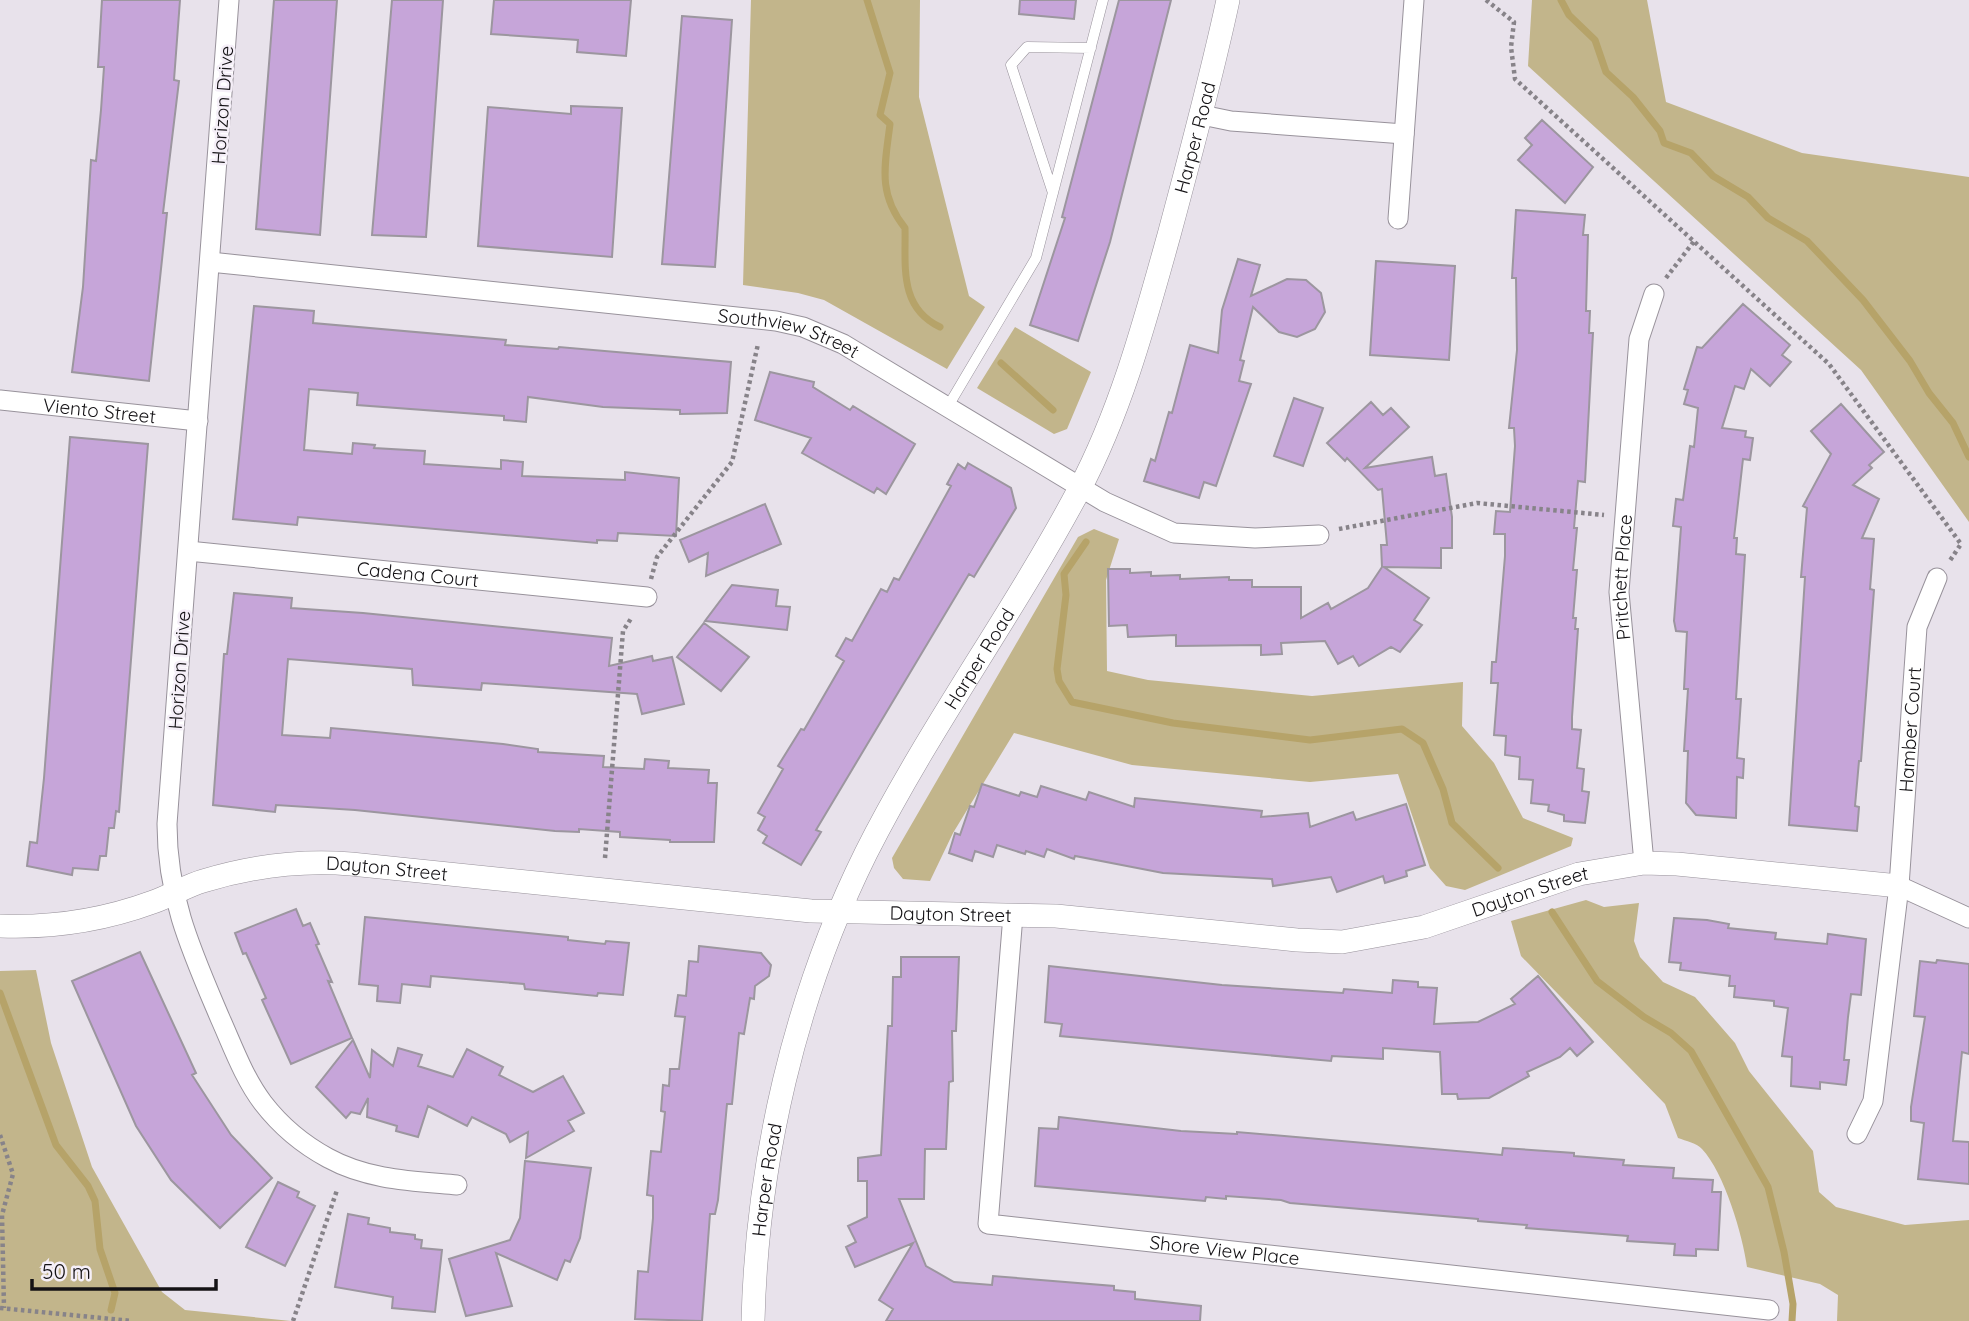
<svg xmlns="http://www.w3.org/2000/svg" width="1969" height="1321" font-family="Quicksand,sans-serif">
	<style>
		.green { fill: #c2b58b }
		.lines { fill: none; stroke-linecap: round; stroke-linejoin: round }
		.stream { stroke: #b6a369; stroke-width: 7 }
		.building { fill: #c6a5d9; stroke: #9c969f; stroke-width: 2 }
		.service-casing { stroke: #98929b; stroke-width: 11 }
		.minor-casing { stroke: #98929b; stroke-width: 21 }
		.tertiary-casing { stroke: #98929b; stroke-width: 24 }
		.path { stroke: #878389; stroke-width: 4.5; stroke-dasharray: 3.5 3.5; stroke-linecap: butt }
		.service { stroke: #fff; stroke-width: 10 }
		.minor { stroke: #fff; stroke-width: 19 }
		.tertiary { stroke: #fff; stroke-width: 23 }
		.labels { text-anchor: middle; stroke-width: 5; stroke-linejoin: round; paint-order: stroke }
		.street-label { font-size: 19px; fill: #141215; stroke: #f5eff8 }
	</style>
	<rect width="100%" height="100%" fill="#e8e2eb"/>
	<path class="green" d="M751,0H920L919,97L969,296L985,307L947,369L824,300L798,293L743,285Z
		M1532,0H1647L1666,102L1802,153L1969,177V522L1861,370L1528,66Z
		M1015,327L1091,372L1067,429L1054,434L977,388Z
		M1094,529L1119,539L1106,580L1107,671L1148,680L1312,696L1463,682L1462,726L1494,763L1523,818L1573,838L1571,846L1465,890L1446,886L1430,868L1398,774L1310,782L1132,765L1014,733L953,833L930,881L903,879L894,868L892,858L1078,537Z
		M1586,900L1604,907L1639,903L1634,941L1640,957L1663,982L1695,997L1735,1043L1749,1071L1813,1151L1819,1192L1836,1207L1905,1225L1969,1220V1321H1837L1838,1295L1820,1284L1747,1267C1743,1236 1724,1172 1702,1149C1697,1143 1686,1141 1678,1138L1665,1104L1521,956L1511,921Z
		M36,970L51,1043L92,1167L162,1292L185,1310L291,1321H0V971Z"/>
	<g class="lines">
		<path class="stream" d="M867,0L890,73L880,115L890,124C885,165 877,193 905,228C906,264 898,307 940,327
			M1561,0L1569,15L1595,40L1606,72L1633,97L1660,131L1664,143L1691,153L1713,176L1748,197L1768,218L1807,241L1863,300L1910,361L1929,393L1953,423L1969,457
			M1001,363L1053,410
			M1086,542L1064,574L1066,595L1057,669L1059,681L1072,702L1173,723L1310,740L1402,729L1423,743L1443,789L1452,823L1498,868
			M1552,912L1597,981L1644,1017L1671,1033L1691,1051L1768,1187L1784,1252L1793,1304L1792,1321
			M0,993L56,1145L88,1186L95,1201L100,1249L115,1293L111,1310"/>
	</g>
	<path class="building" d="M102,0H180L174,80L179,81L163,213H167L149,381L72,372L83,287L91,160L96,161L101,110L104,67H98Z
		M274,0H337L320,235L256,229Z
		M392,0H443L426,237L372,235Z
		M494,0H631L626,56L577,52L578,40L491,34Z
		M1020,0H1076L1074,19L1019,14Z
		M1119,0H1171L1110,242L1078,341L1030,325L1065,218L1062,217Z
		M682,16L732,20L715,267L662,264Z
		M571,106L622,108L612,257L478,246L488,107L571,114Z
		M1542,120L1593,167L1565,203L1518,160L1532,145L1525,138Z
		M1516,210L1585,215L1583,235H1588L1586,311H1590L1589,333H1593L1585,482L1578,481L1574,528H1577L1573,570H1577L1573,618H1576L1575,629H1578L1572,717V729L1581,730L1577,768L1584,769L1582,791L1589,792L1585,823L1564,821V815L1548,811L1549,805L1531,803L1533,780L1519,779L1520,757L1505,755L1506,736L1494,735L1498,683H1491L1492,662H1496L1505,556V534H1494L1496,511L1510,512L1515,446L1514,428H1509L1517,350L1516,278H1512Z
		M1238,259L1260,265L1251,296L1287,279L1306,280L1321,293L1325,312L1315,329L1297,337L1279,332L1253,307L1240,360L1244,361L1239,381L1251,384L1216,486L1204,482L1199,498L1144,481L1151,459L1155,461L1169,412L1172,413L1190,345L1218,353L1222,310Z
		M1376,261L1455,266L1449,360L1370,355Z
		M1743,304L1790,345L1782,355L1791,362L1770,386L1751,369L1744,389L1735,386L1722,428L1746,431L1745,437L1753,438L1750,460L1743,459L1734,538H1737L1736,554L1745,555L1736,699H1741L1737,758L1744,759L1743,778L1737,777L1736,818L1696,815L1686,803L1688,751H1684L1688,689H1684L1687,632L1676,631L1674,621L1681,527L1673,526L1676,499L1683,500L1690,446L1694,447L1698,408L1684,404L1688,390L1684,389L1697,347L1702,348Z
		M254,306L314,311L313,323L506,340L505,345L558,349L559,347L731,362L727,413L680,414V410L603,407L528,397L526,422L504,420V416L357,405L358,393L309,389L304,450L352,454L353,443L375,445L374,448L425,451L424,464L501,469V460L523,462L522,476L625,480V472L679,478L676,536L618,533L617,541L597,540V543L298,517L297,525L233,519Z
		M770,372L814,382L813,387L850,410L853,406L915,444L886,494L877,488L874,493L802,453L811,438L755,420Z
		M1294,398L1323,408L1303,466L1274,456Z
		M1371,402L1383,415L1391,408L1409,427L1365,468L1432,457L1435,476L1446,474L1452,517V548H1441V568L1384,567L1429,598L1414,620L1422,625L1400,652L1391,647L1359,666L1353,656L1338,664L1325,641L1281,643L1282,654L1261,655V645L1176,646V635L1128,637L1127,625L1109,626L1108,569H1130V573L1151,572V576L1180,575V579L1229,577V580H1252V587H1301V618L1328,603L1331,609L1368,588L1382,567L1381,545H1387L1382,489L1378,490L1347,458L1345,461L1327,443Z
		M1841,404L1884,452L1869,465L1872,468L1853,485L1879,499L1862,538L1874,539L1870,589L1874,590L1861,761H1859L1855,806L1859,807L1857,831L1789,825L1805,577H1801L1807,508L1803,506L1831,454L1811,431Z
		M70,437L148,444L119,812L116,811L114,828H109L106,856H100L98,870L73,868L72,875L27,866L30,842L37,843L44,778Z
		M968,463L1011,488L1016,508L974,577L969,574L816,830L821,832L801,865L763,843L767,836L758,830L765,817L758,813L783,769L778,766L801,729L804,730L844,661L836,656L846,638L852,641L881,589L887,592L894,578L899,580L951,486L947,484L958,464L965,469Z
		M765,504L781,544L706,576L708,553L689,562L680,540Z
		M732,585L778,590L776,606L790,607L787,630L705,621Z
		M234,593L292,598L291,608L363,613L612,638L609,666L652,656L653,661L672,657L684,704L642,714L637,694L482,683L481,690L413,685L412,669L288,659L282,735L330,738L331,728L354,730L503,744L538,749V752L604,756L603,767L644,769L645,759L669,761L668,768L709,770L708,783H717L714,842H670V840L620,837V832L579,829V832L555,831L355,810L276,805L275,812L213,805L224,654H227Z
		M704,623L749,657L721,691L677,657Z
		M982,784L1019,796L1021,792L1037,797L1041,786L1086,800L1089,792L1134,807L1135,798L1262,811L1261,817L1308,813L1310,827L1353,812L1356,820L1406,804L1425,865L1406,871L1407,876L1385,883L1383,876L1337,892L1331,877L1273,886L1272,879L1163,873L1075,856L1074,859L1047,849L1044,857L1026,851L1025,854L997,845L993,857L975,851L972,861L949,853L955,833L960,835L970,806L974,807Z
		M296,909L303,926L310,923L319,944L316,945L332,982L328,981L352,1038L291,1064L262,1000L266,998L246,953L243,954L235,933Z
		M365,917L568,937V940L605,944L606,941L629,943L623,995L598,993L597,996L525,989L524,984L431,976L430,987L402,984L400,1003L377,1001L378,986L359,984Z
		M1674,918L1707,920L1729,924L1728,928L1776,933L1775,939L1827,944L1828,934L1866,939L1861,995L1851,994L1848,1017L1844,1060H1849L1846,1085L1820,1082V1089L1791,1086L1792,1057L1782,1056L1788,1008L1774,1006V1001L1734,997L1735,986H1729L1730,976L1680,970L1681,963L1669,962Z
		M699,946L761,953L771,965L769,976L755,986L754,999L750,998L744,1034L739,1033L732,1104H727L718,1200L715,1214H710L702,1321L635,1319L638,1271L648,1272L653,1218V1196L647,1195L651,1151L661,1152L665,1112L661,1111L663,1085L669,1086L670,1069H679L685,1017L675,1016L678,995L686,996L689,961L698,962Z
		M140,952L196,1073L192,1075L231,1135L272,1178L220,1228L171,1180L136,1126L72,981Z
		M901,957H959L956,1031H952L953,1081L949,1082L946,1149H925L924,1199H899L926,1266L954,1282L992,1285L993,1276L1114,1286V1290L1135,1292V1299L1201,1306L1200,1321H886L893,1309L879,1300L913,1243L855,1267L846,1247L856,1242L848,1226L867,1217V1181H858V1158L881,1155L888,1026H892L893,977H901Z
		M1937,960L1969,964V1054L1962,1052L1953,1141L1969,1142V1184L1918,1179L1924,1123L1911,1121V1107L1925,1017L1914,1016L1920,961L1936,963Z
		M1049,966L1222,985L1343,993L1344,989L1392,993L1393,980L1418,982V987L1437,988L1434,1024L1478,1022L1515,1004L1511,999L1538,976L1593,1042L1577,1056L1570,1048L1560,1057L1527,1072L1529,1076L1489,1098L1458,1099L1457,1094H1442L1440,1052L1383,1048V1059L1332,1056L1331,1061L1060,1036L1062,1024L1045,1022Z
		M353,1040L370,1078L372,1050L393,1066L398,1048L422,1055L418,1066L453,1077L467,1049L503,1067L499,1075L533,1092L563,1076L584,1113L568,1121L574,1131L526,1158L528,1132L510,1142L506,1134L472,1117L467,1126L428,1106L418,1137L396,1131L397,1126L367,1117L368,1098L360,1114L351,1112L346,1118L316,1087Z
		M1059,1117L1181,1131L1237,1134V1132L1502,1155L1503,1148L1574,1153V1156L1624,1160L1623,1165L1674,1168L1673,1178L1713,1180L1712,1192H1721L1718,1250L1696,1249V1256L1674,1255L1675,1244L1627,1241L1628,1236L1526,1228L1527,1225L1478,1221V1219L1290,1203L1281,1200L1226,1196V1199L1206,1197L1205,1201L1035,1186L1039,1128L1058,1129Z
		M525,1161L591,1168L580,1238L570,1262L565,1260L557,1280L496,1253L512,1306L466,1316L449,1259L510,1240L520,1218Z
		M278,1182L299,1192L297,1197L315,1206L285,1266L246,1247Z
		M348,1214L369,1218L368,1224L390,1228V1232L415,1235V1239L422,1240L421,1248L442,1250L435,1312L392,1308L393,1297L335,1287Z"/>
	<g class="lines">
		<defs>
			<path id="service" d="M1053,193L1011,65L1027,47L1091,48
				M947,408L1036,258L1103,0"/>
			<g id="minor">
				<path d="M229,0L167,824C167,898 192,952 220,1018C233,1047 244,1078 263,1103C280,1125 304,1145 328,1158C368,1180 413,1181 457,1185"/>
				<path d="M1202,115L1231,121L1404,134"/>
				<path d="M1398,219L1414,0"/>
				<path id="s1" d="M210,262L776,321L803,327L843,344L1105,502L1174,533L1255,538L1319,535"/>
				<path id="s2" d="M0,400L198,421"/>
				<path id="s3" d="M188,551L647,597"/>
				<path id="s4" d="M1644,863L1619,592L1639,339L1654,294"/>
				<path d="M1899,886L1969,918"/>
				<path id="s5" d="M1013,915L988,1224L1769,1310"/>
				<path id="s6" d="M1857,1134L1873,1101L1899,886L1917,627L1937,578"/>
			</g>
			<g id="tertiary">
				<path id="s7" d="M0,926C53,928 104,920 153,902C170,896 186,886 203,881C252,866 300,860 351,864L811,911L1056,916L1297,940L1342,942L1424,927L1579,874L1644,863L1677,864L1899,886"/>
				<path id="s8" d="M753,1321C757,1161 795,996 866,853C929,728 1013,614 1079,490C1121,411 1145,321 1169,235C1190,157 1211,79 1228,0"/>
			</g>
		</defs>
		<use href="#service" class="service-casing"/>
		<use href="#minor" class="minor-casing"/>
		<use href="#tertiary" class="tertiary-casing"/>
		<path class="path" d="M1486,0L1514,22L1511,47L1515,79L1829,364L1961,544L1949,562
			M1666,278L1695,240
			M1339,529L1477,503L1604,515
			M651,579L657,557L732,462L758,344
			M605,858L623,631L632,617
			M0,1135L13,1174L2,1215L4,1308
			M0,1308L132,1321
			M293,1321L337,1190"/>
		<use href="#service" class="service"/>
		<use href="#minor" class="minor"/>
		<use href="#tertiary" class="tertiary"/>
	</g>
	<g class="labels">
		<g class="street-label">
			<text transform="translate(222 105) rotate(-86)" y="7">Horizon Drive</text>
			<text dy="7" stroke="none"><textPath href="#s8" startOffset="1278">Harper Road</textPath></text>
			<text dy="7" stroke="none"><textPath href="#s1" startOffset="584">Southview Street</textPath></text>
			<text dy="7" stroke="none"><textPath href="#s2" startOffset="100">Viento Street</textPath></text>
			<text dy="7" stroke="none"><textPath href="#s3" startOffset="231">Cadena Court</textPath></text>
			<text dy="7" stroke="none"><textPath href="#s4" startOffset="287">Pritchett Place</textPath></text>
			<text dy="7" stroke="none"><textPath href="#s8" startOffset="710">Harper Road</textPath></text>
			<text transform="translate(179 670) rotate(-86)" y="7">Horizon Drive</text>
			<text dy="7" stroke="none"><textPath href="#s6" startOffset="410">Hamber Court</textPath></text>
			<text dy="7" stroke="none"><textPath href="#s7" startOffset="396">Dayton Street</textPath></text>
			<text dy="7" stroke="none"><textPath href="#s7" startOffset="1550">Dayton Street</textPath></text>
			<text dy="7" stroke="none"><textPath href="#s7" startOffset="962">Dayton Street</textPath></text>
			<text dy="7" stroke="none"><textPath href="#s8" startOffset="142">Harper Road</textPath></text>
			<text dy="7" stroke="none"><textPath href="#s5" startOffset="548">Shore View Place</textPath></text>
		</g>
	</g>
	<path d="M32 1279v10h184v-10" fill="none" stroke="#141215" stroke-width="3.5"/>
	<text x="42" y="1279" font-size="21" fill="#141215" stroke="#f5eff8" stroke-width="5" paint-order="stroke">50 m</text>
</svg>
